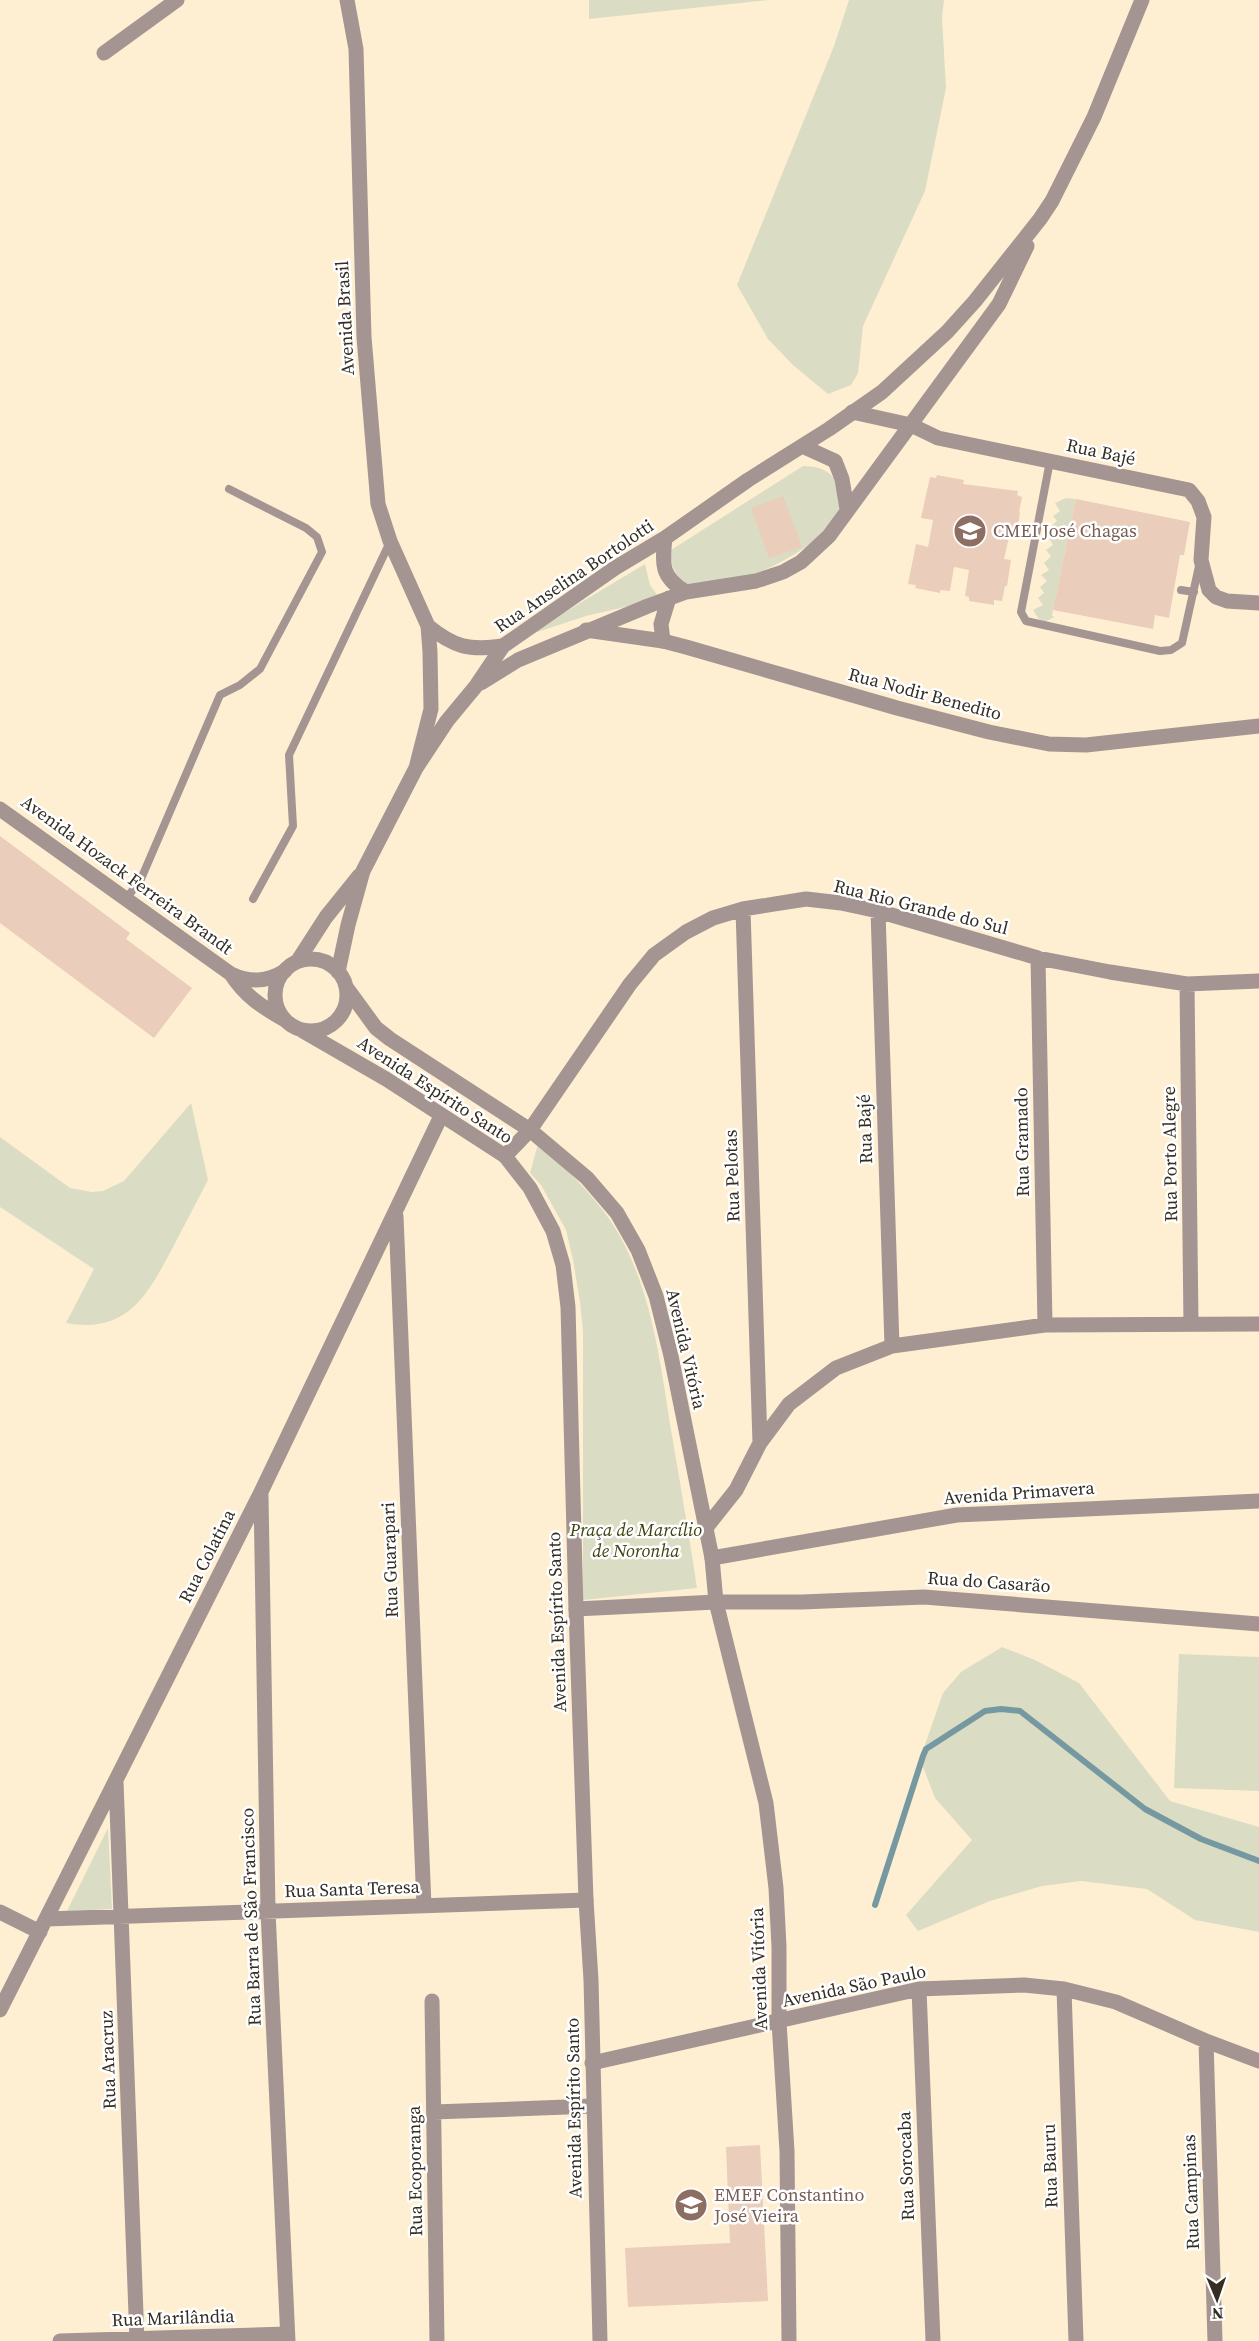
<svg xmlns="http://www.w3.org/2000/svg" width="1259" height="2341" font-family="'Source Serif 4',serif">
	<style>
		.green { fill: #daddc3 }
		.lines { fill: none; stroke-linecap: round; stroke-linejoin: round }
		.stream { stroke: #7699a1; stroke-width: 6 }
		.building { fill: #eacdba }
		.service { stroke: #a49592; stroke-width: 8 }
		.minor { stroke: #a49592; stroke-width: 15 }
		.tertiary { stroke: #a49592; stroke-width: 15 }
		.labels { text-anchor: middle; stroke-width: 5; stroke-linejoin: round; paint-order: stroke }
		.street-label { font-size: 18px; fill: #332d22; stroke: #fff }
		.education-label { font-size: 18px; fill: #785e54; stroke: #fff; text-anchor: start }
		.park-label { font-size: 18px; font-style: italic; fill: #3e420e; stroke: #fff }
	</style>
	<rect width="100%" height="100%" fill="#feefd2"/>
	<path class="green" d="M589,0H768L589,19Z
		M849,0H944L942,17L946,88L925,191L863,326L858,373L851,385L828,394L793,365L768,339L737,285L834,46Z
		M803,466C817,466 831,470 837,484C842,493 843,510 837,519C819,543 776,567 749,576C730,582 709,583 690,586C675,576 670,568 671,550Z
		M1066,498L1076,499L1053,610L1052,616L1055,617L1044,622L1038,618L1033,610L1043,605L1038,598L1044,593L1040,587L1047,581L1041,575L1049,570L1044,563L1051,556L1046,550L1053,545L1049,538L1055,534L1050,527L1057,521L1053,516L1060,511L1055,503Z
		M645,564L650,585L660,599L586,616L525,636Z
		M191,1103L208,1180C196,1203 184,1226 172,1249C147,1296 127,1334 66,1323L94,1269L0,1207V1137L70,1188L92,1192L103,1191L124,1181Z
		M538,1144C564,1167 590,1191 610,1220C651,1281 660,1360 671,1430C680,1482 689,1535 697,1588L583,1600V1331L580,1302L573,1260L566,1230L541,1185L530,1173Z
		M1002,1647L1035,1660L1079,1683L1170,1801L1259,1827V1932L1195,1920L1147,1889L1081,1881L1042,1886L990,1901L918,1931L906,1915L972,1840L935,1798L920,1759L943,1693L961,1672Z
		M1179,1654L1259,1657V1791L1174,1788Z
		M108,1828L112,1909L67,1911Z"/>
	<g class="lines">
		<path class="stream" d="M875,1905L923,1756L926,1749L985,1711L1001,1709L1020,1711L1145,1809L1201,1839L1259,1861"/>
	</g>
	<path class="building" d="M937,475L964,480L963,484L1018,491L1017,495L1022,497L1019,512L1020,513L1019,519L1015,535L1010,533L1004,559L1011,560L1007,586H1005L1002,601L994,600V605L969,601V597L965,596L969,570L954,567L950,591L940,590V593L915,588L916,585L908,584L916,544L928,547L933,520L921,518L930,477L936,478Z
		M783,496L802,547L769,558L751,508Z
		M1076,499L1190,522L1184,555H1180L1169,618L1155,615L1153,629L1053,610Z
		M0,836L130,933L126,939L192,988L154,1038L0,923Z
		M760,2145L768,2301L628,2307L625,2248L730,2243L726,2147Z"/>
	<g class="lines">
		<path class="service" d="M1050,461L1021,612L1026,621L1160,651L1171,650L1182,643L1199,566
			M1181,590L1194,592
			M126,899L141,879L220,695L240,685L260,669L322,552L317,537L306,528L229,489
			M253,899L293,826L289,755L390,542"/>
		<path class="minor" d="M347,0L356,49L364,337L378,504L390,541L428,626L430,652L431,709L417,764
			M104,53L177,0
			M852,412L911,425L938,438L1189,490L1198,501L1204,517L1201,560L1209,590L1216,597L1227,601L1259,603
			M428,626C454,647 469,651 503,646
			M586,630L663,641L686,647L897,708L989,732L1049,744L1086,745L1259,726
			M743,909L760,1443
			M878,911L892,1346
			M1038,958L1045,1325
			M1187,984L1191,1324
			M505,1156L530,1130L630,984L654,955L686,932L713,918L743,909L806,899L841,903L878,911L1038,958L1110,972L1187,984L1259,981
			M396,1216L424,1906
			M261,1495L268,1911L288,2341
			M705,1529L736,1490L760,1443L789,1404L836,1368L892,1346L1045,1325L1259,1324
			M712,1558L957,1515L1259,1501
			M576,1609L716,1602H802L924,1597L1259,1624
			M116,1781L137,2341
			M0,1912L40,1932
			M47,1919L586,1900
			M919,1989L933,2341
			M1064,1989L1076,2341
			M432,2001L437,2341
			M0,2010L261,1492L441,1116
			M1206,2041L1215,2341
			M592,2063L919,1989L1024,1985L1064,1989L1116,2002L1206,2041L1259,2061
			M434,2112L593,2106
			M60,2341L287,2334"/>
		<path class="tertiary" d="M802,446L835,461L842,479L847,509
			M665,538C662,565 661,577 686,592
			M663,641L661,624L669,598
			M481,683L518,660L648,606L686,592L756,581L783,572L801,562L829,536L999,304L1027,246
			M0,809L231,974C250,983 267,982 285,971
			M275 995a36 36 0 1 1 72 0a36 36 0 1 1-72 0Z
			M297,962L326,917L359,876
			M338,972L348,925L363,871L416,768L447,721L476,686L503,646L615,568L665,538L748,480L829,429L882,392L947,332L975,301L1040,219L1052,201L1094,117L1142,0
			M231,974C245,996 262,1007 285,1020
			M346,987L376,1028L390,1039L530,1130L587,1178L617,1213L638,1250L656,1296L671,1356L712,1558L716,1602L766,1803L776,1888L779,1947V2022L787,2151L789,2341
			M303,1031L386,1079L505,1156L530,1188L553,1231L563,1265L568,1307L576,1609L586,1900L591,1980L600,2341"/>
	</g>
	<defs>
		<symbol id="school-disc" viewBox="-11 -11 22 22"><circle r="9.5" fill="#8d6e63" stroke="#fff"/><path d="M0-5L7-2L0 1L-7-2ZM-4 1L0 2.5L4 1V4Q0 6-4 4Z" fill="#fff"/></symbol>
	</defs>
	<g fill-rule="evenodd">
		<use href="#school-disc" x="951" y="512" width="38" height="38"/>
		<use href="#school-disc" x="672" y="2186" width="38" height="38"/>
	</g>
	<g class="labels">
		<g class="street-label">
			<text transform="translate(345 318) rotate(-93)" y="6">Avenida Brasil</text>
			<text transform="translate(1101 452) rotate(12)" y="6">Rua Bajé</text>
			<text transform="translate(574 576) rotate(-34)" y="6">Rua Anselina Bortolotti</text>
			<text transform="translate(925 694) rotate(15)" y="6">Rua Nodir Benedito</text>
			<text transform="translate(127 875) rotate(36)" y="6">Avenida Hozack Ferreira Brandt</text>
			<text transform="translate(921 907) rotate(14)" y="6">Rua Rio Grande do Sul</text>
			<text transform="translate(435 1090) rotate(33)" y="6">Avenida Espírito Santo</text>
			<text transform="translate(865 1129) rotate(-92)" y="6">Rua Bajé</text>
			<text transform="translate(1022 1142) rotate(-91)" y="6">Rua Gramado</text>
			<text transform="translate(1170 1154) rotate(-91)" y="6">Rua Porto Alegre</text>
			<text transform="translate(732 1176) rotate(-92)" y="6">Rua Pelotas</text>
			<text transform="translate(686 1349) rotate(77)" y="6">Avenida Vitória</text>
			<text transform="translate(1019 1493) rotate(-4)" y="6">Avenida Primavera</text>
			<text transform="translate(207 1556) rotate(-63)" y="6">Rua Colatina</text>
			<text transform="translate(390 1560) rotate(-92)" y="6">Rua Guarapari</text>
			<text transform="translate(989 1582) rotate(4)" y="6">Rua do Casarão</text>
			<text transform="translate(557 1622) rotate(-92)" y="6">Avenida Espírito Santo</text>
			<text transform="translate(352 1889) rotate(-2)" y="6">Rua Santa Teresa</text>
			<text transform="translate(251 1917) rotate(-92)" y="6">Rua Barra de São Francisco</text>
			<text transform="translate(759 1969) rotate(-92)" y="6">Avenida Vitória</text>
			<text transform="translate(854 1986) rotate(-12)" y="6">Avenida São Paulo</text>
			<text transform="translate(108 2060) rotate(-92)" y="6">Rua Aracruz</text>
			<text transform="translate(574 2108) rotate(-91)" y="6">Avenida Espírito Santo</text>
			<text transform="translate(906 2166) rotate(-92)" y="6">Rua Sorocaba</text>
			<text transform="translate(1050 2166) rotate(-92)" y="6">Rua Bauru</text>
			<text transform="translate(415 2171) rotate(-91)" y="6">Rua Ecoporanga</text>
			<text transform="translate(1191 2192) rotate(-92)" y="6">Rua Campinas</text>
			<text transform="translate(173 2318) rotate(-2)" y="6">Rua Marilândia</text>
		</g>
		<g class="education-label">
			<text x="993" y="537">CMEI José Chagas</text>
			<text x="714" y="2201">EMEF Constantino<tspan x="714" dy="21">José Vieira</tspan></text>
		</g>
		<g class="park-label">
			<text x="636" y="1536">Praça de Marcílio<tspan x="636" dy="21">de Noronha</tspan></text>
		</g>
	</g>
	<g transform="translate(1217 2299) rotate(178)" stroke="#ffffff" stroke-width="4.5" paint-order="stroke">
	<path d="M0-4.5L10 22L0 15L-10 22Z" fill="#332d22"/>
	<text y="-9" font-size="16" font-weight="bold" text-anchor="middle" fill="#332d22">N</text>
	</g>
</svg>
